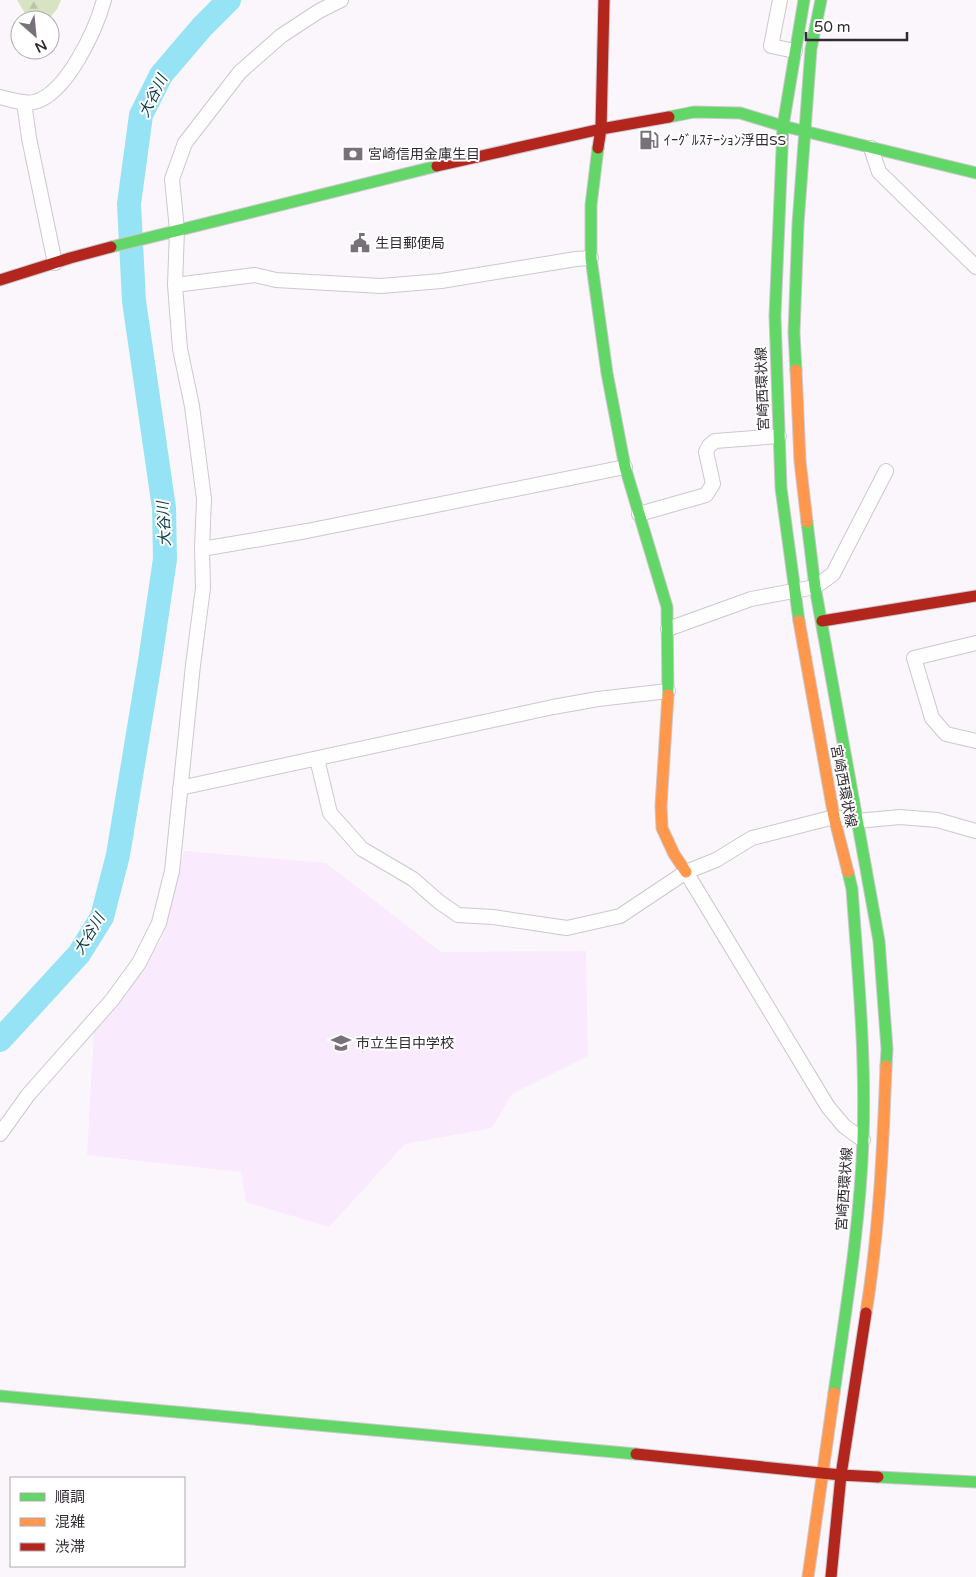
<svg xmlns="http://www.w3.org/2000/svg" width="976" height="1577" font-family="'Varela Round','Noto Sans JP',sans-serif">
	<style>
		.built { fill: #faeafd }
		.forest { fill: url(#forest-firs) }
		.lines { fill: none; stroke-linecap: round; stroke-linejoin: round }
		.river { stroke: #96e3f6; stroke-width: 24 }
		.street-casing { stroke: #cdc7ce; stroke-width: 16 }
		.fast-casing { stroke: #cdc7ce; stroke-width: 13 }
		.slow-casing { stroke: #cdc7ce; stroke-width: 13 }
		.jam-casing { stroke: #cdc7ce; stroke-width: 13 }
		.street { stroke: #fefeff; stroke-width: 14 }
		.fast { stroke: #63d668; stroke-width: 11 }
		.slow { stroke: #ff974d; stroke-width: 11 }
		.jam { stroke: #b3261e; stroke-width: 11 }
		.labels { text-anchor: middle; stroke-width: 4; stroke-linejoin: round; paint-order: stroke }
		.poi-label { font-size: 14px; fill: #312a33; stroke: #fff; text-anchor: start }
		.street-label { font-size: 14px; fill: #312a33; stroke: #fff }
		.water-label { font-size: 15px; font-style: italic; fill: #063c46; stroke: #fff }
	</style>
	<defs>
		<pattern id="forest-firs" width="22" height="20" patternUnits="userSpaceOnUse" patternTransform="scale(1.25)"><rect width="22" height="20" fill="#d8e3c4"/><path d="M5 1l3.5 6h-7zM16 11l3.5 6h-7z" fill="#bac3a9"/></pattern>
	</defs>
	<rect width="100%" height="100%" fill="#fbf6fc"/>
	<path class="built" d="M184,851L326,863L441,952L586,951L588,1056L512,1094L492,1128L405,1144L329,1227L246,1202L241,1172L87,1155L94,1031L161,941Z"/>
	<path class="forest" d="M17,0H61L57,9L48,20H29Z"/>
	<g class="lines">
		<path class="river" d="M0,1040L79,954L102,917L118,855L150,661L165,559L164,508L134,301L129,204L141,115L161,75L202,27L229,0"/>
		<defs>
			<path id="street" d="M780,0L771,46L795,51
				M0,97C11,100 23,104 34,102C67,94 96,29 104,0
				M24,102L29,138L55,263
				M871,148L879,172L976,267
				M175,285L255,275L276,280L381,286L441,281L576,259L591,258
				M639,514L706,495L713,484L706,452L709,446L715,441L779,436
				M202,549L307,531L625,467
				M668,629L751,599L815,587L833,574L886,471
				M976,643L914,658L932,718L946,734L976,741
				M317,759L330,813L362,849L413,879L438,901L458,915L493,917L567,928L620,916L686,872L716,860L752,838L834,817L857,821L900,817L937,820L976,831
				M180,788L553,707L598,699L668,691
				M686,872L828,1107L844,1126L863,1140
				M0,1134L28,1095L112,1000L139,963L159,923L172,871L193,665L203,588L202,549L204,499L192,406L180,349L175,285L177,230L172,179L185,143L240,72L281,36L319,11L341,0"/>
			<path id="fast" d="M669,117L694,112L740,113L783,126L976,173
				M598,148L591,205V258L607,373L625,467L667,607L668,695
				M111,247L437,166
				M796,370L794,333L798,224L811,49L821,0
				M807,522L815,587L879,941L887,1049L886,1066
				M799,621L781,488L775,316L783,126L804,0
				M834,1393C846,1309 860,1225 863,1140C866,1056 858,973 852,889L848,872
				M0,1396L636,1454
				M878,1477L976,1482"/>
			<path id="slow" d="M796,370L800,461L807,522
				M799,621L834,817L848,872
				M668,695L661,806L662,828L674,854L686,872
				M866,1313C879,1232 883,1148 886,1066
				M808,1577L834,1393"/>
			<path id="jam" d="M598,148L601,129L604,0
				M437,166L601,129L669,117
				M0,280L70,258L111,247
				M822,621L976,596
				M636,1454L841,1475L878,1477
				M831,1577L841,1475L866,1313"/>
		</defs>
		<use href="#street" class="street-casing"/>
		<use href="#fast" class="fast-casing"/>
		<use href="#slow" class="slow-casing"/>
		<use href="#jam" class="jam-casing"/>
		<use href="#street" class="street"/>
		<use href="#fast" class="fast"/>
		<use href="#slow" class="slow"/>
		<use href="#jam" class="jam"/>
	</g>
	<defs>
		<symbol id="fuel-bare" viewBox="-9 -9 18 18"><path d="M-5.5-6h7V0h2V4h1.3V-2.5L3-4.5l.8-.8L6-3V5H2.5V1h-1V6h-7ZM-4.2-4.7v3.2H.2V-4.7Z" fill="#787179" stroke="#fff" stroke-width="2.5" paint-order="stroke"/></symbol>
		<symbol id="bank-bare" viewBox="-9 -9 18 18"><path d="M-6-4H6V4H-6ZM0-2.3a2.3 2.3 0 1 0 0 4.6a2.3 2.3 0 1 0 0-4.6Z" fill="#787179" stroke="#fff" stroke-width="2.5" paint-order="stroke"/></symbol>
		<symbol id="civic-bare" viewBox="-9 -9 18 18"><path d="M-.6-6.5H3V-4.5H.6V-3L4-1V1h2V6H-6V1h2V-1L-.6-3ZM-1.2 2.5V6h2.4V2.5Z" fill="#787179" stroke="#fff" stroke-width="2.5" paint-order="stroke"/></symbol>
		<symbol id="school-bare" viewBox="-9 -9 18 18"><path d="M0-5L7-2L0 1L-7-2ZM-4 1L0 2.5L4 1V4Q0 6-4 4Z" fill="#787179" stroke="#fff" stroke-width="2.5" paint-order="stroke"/></symbol>
	</defs>
	<g fill-rule="evenodd">
		<use href="#fuel-bare" x="635" y="126" width="28" height="28"/>
		<use href="#bank-bare" x="339" y="140" width="28" height="28"/>
		<use href="#civic-bare" x="346" y="229" width="28" height="28"/>
		<use href="#school-bare" x="327" y="1029" width="28" height="28"/>
	</g>
	<g class="labels">
		<g class="poi-label">
			<text x="664" y="145">ｲｰｸﾞﾙｽﾃｰｼｮﾝ浮田SS</text>
			<text x="368" y="159">宮崎信用金庫生目</text>
			<text x="375" y="248">生目郵便局</text>
			<text x="356" y="1048">市立生目中学校</text>
		</g>
		<g class="street-label">
			<text transform="translate(762 389) rotate(-92)" y="5">宮崎西環状線</text>
			<text transform="translate(844 786) rotate(79)" y="5">宮崎西環状線</text>
			<text transform="translate(844 1189) rotate(-86)" y="5">宮崎西環状線</text>
		</g>
		<g class="water-label">
			<text transform="translate(153 96) rotate(-63)" y="5">大谷川</text>
			<text transform="translate(164 524) rotate(-93)" y="5">大谷川</text>
			<text transform="translate(89 934) rotate(-59)" y="5">大谷川</text>
		</g>
	</g>
	<rect x="10" y="1477" width="175" height="90" fill="#ffffff" stroke="#adaaad"/>
	<rect x="20" y="1493" width="25" height="8" fill="#63d668" stroke="#adaaad"/>
	<text x="55" y="1502" font-size="15" fill="#312a33">順調</text>
	<rect x="20" y="1518" width="25" height="8" fill="#ff974d" stroke="#adaaad"/>
	<text x="55" y="1527" font-size="15" fill="#312a33">混雑</text>
	<rect x="20" y="1543" width="25" height="8" fill="#b3261e" stroke="#adaaad"/>
	<text x="55" y="1552" font-size="15" fill="#312a33">渋滞</text>
	<g transform="translate(35 35) rotate(153)"><circle r="24" fill="#ffffff" stroke="#adaaad"/>
	<path d="M0-4L9 19L0 12L-9 19Z" fill="#787179"/>
	<text y="-8" font-size="14" font-weight="bold" text-anchor="middle" fill="#312a33">N</text>
	</g>
	<path d="M806 32v8h101v-8" fill="none" stroke="#312a33" stroke-width="2.5"/>
	<text x="814" y="32" font-size="15" fill="#312a33" stroke="#ffffff" stroke-width="4" paint-order="stroke">50 m</text>
</svg>
